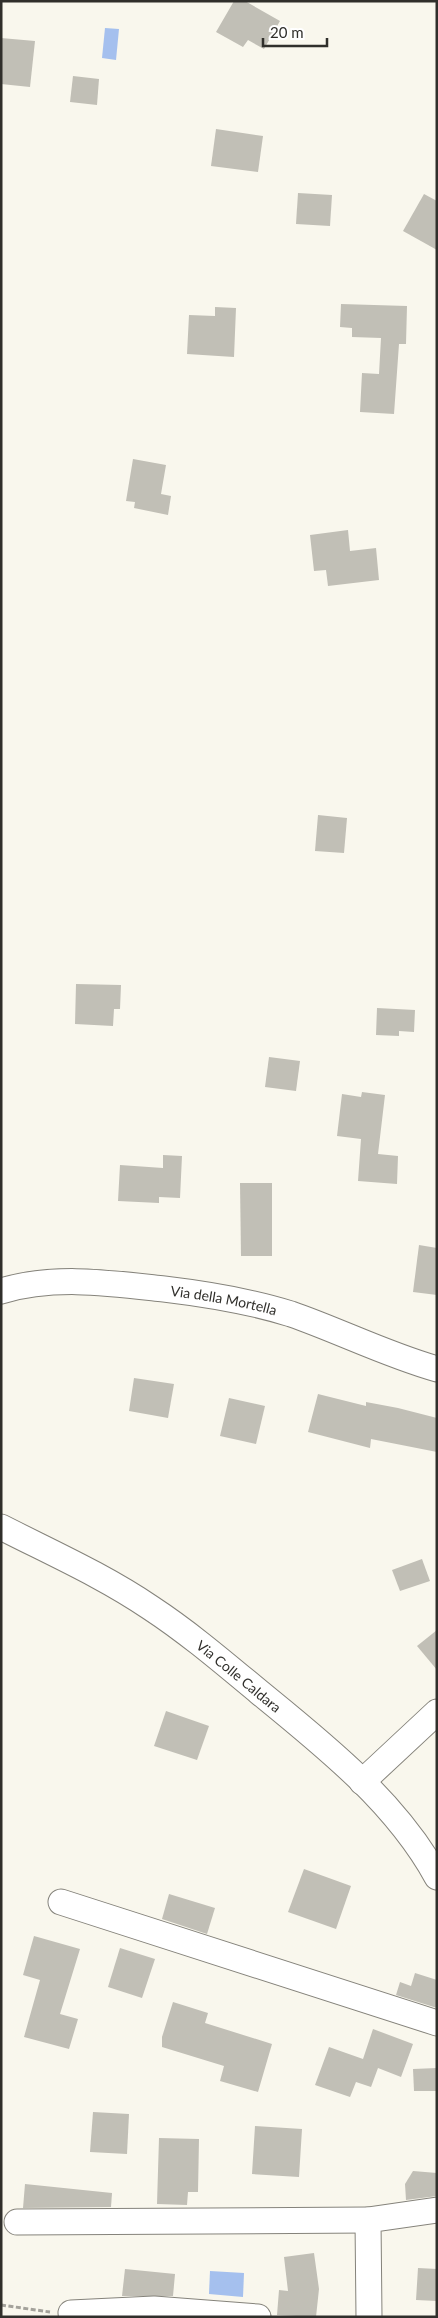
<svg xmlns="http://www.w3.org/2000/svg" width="438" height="2318" viewBox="0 0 438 2318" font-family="Lato,sans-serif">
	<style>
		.water { fill: #a5c0ee }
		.building { fill: #c1bfb6 }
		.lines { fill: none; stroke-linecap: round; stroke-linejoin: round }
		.minor-casing { stroke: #85837b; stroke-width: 27 }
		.path { stroke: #a4a29b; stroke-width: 3; stroke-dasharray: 5 2.5; stroke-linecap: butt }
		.minor { stroke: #fff; stroke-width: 25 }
		.labels { text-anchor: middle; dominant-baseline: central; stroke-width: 4; stroke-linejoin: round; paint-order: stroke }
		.street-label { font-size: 14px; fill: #302f2b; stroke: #fff }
	</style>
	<rect width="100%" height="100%" fill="#f9f7ed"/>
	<!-- water -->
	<g class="water">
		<polygon points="105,28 119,29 116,60 102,58"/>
		<polygon points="210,2271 244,2273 243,2297 209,2294"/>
	</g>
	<!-- building -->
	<g class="building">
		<polygon points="234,1 245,1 280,21 264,49 248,40 243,47 216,32"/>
		<polygon points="1,38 35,41 30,87 1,84"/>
		<polygon points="73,76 99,79 97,105 70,102"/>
		<polygon points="216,129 263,136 258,172 211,166"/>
		<polygon points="298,193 332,195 330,226 296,224"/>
		<polygon points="424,194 437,201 437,250 403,231"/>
		<polygon points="341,304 407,306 406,344 399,344 394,414 360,412 362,373 379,374 381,338 352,337 352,328 340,327"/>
		<polygon points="215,307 236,308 234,357 187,354 189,315 215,316"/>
		<polygon points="133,459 166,465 161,494 171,496 168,515 134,508 135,502 126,501"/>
		<polygon points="348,530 350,551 376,548 379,580 328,586 326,570 314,571 310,535"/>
		<polygon points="318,815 347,818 344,853 315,851"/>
		<polygon points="76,984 121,985 120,1009 114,1009 113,1026 75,1024"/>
		<polygon points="377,1008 415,1010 414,1032 399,1031 399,1036 376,1035"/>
		<polygon points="269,1057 300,1061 296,1091 265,1087"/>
		<polygon points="362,1092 385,1095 378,1154 398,1156 397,1184 358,1181 361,1139 337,1136 342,1094 361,1097"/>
		<polygon points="163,1155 182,1156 180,1198 159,1197 159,1203 118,1201 120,1165 163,1168"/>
		<polygon points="240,1183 272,1183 272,1256 241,1256"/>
		<polygon points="419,1245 437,1248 437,1295 413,1292"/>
		<polygon points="134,1378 174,1384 168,1418 129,1411"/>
		<polygon points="318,1394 366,1406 366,1402 398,1408 437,1418 437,1452 371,1439 370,1448 308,1432"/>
		<polygon points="229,1398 265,1406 256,1444 220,1436"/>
		<polygon points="422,1559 430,1581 400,1591 392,1570"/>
		<polygon points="437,1630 437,1670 417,1646"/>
		<polygon points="166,1711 209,1726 197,1760 154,1746"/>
		<polygon points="304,1869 351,1886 336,1929 288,1912"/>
		<polygon points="169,1894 215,1908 207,1934 162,1919"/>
		<polygon points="34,1936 80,1949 60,2014 78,2019 69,2049 24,2037 40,1980 23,1975"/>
		<polygon points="120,1948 155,1959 142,1998 108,1987"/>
		<polygon points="415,1973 437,1980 437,2008 396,1995 400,1982 411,1986"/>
		<polygon points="173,2002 208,2013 205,2023 272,2044 258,2092 220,2081 224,2066 162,2047 162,2037"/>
		<polygon points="373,2029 413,2044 401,2077 378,2068 371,2087 356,2082 350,2097 315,2085 329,2047 363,2059"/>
		<polygon points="437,2068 437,2091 414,2091 413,2069"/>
		<polygon points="93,2112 129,2114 127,2154 90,2152"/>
		<polygon points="255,2126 302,2129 299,2177 252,2174"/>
		<polygon points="159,2138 199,2139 198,2192 188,2192 187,2205 157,2204"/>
		<polygon points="413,2171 437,2173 437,2196 406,2200 405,2184"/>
		<polygon points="25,2184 112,2193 111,2207 23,2208"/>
		<polygon points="314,2253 319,2289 316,2317 277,2315 279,2290 288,2291 284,2257"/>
		<polygon points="418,2268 437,2269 437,2301 416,2300"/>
		<polygon points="125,2269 175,2274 173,2296 122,2296"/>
	</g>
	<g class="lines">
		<defs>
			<g id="minor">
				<path id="s1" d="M 1,1291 C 54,1275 110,1283 164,1289 C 206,1294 250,1301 291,1314 C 340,1331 387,1355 437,1369"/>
				<path id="s2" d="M 1,1527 C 52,1553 104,1576 151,1608 C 189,1633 224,1663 259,1692 C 324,1745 396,1802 437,1877"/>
				<polyline points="362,1782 437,1712"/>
				<polyline points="61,1902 437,2023"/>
				<polyline points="17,2222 368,2220"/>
				<polyline points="71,2313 154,2309 258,2317"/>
				<polyline points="369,2317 368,2220 437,2210"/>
			</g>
		</defs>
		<!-- minor casing -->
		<use href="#minor" class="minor-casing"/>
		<!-- path -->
		<polyline class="path" points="1,2305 50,2312"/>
		<!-- minor -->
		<use href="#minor" class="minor"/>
	</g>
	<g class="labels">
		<!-- street labels -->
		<g class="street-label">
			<text stroke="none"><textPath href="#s1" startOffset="225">Via della Mortella</textPath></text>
			<text stroke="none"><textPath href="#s2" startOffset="282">Via Colle Caldara</textPath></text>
		</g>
	</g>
	<!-- border -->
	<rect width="438" height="2318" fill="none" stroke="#302f2b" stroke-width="5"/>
	<!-- scale -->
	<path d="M263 38v8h64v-8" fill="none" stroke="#302f2b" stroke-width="2.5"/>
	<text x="270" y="38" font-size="15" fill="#302f2b" stroke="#ffffff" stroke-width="4" paint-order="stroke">20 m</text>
</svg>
